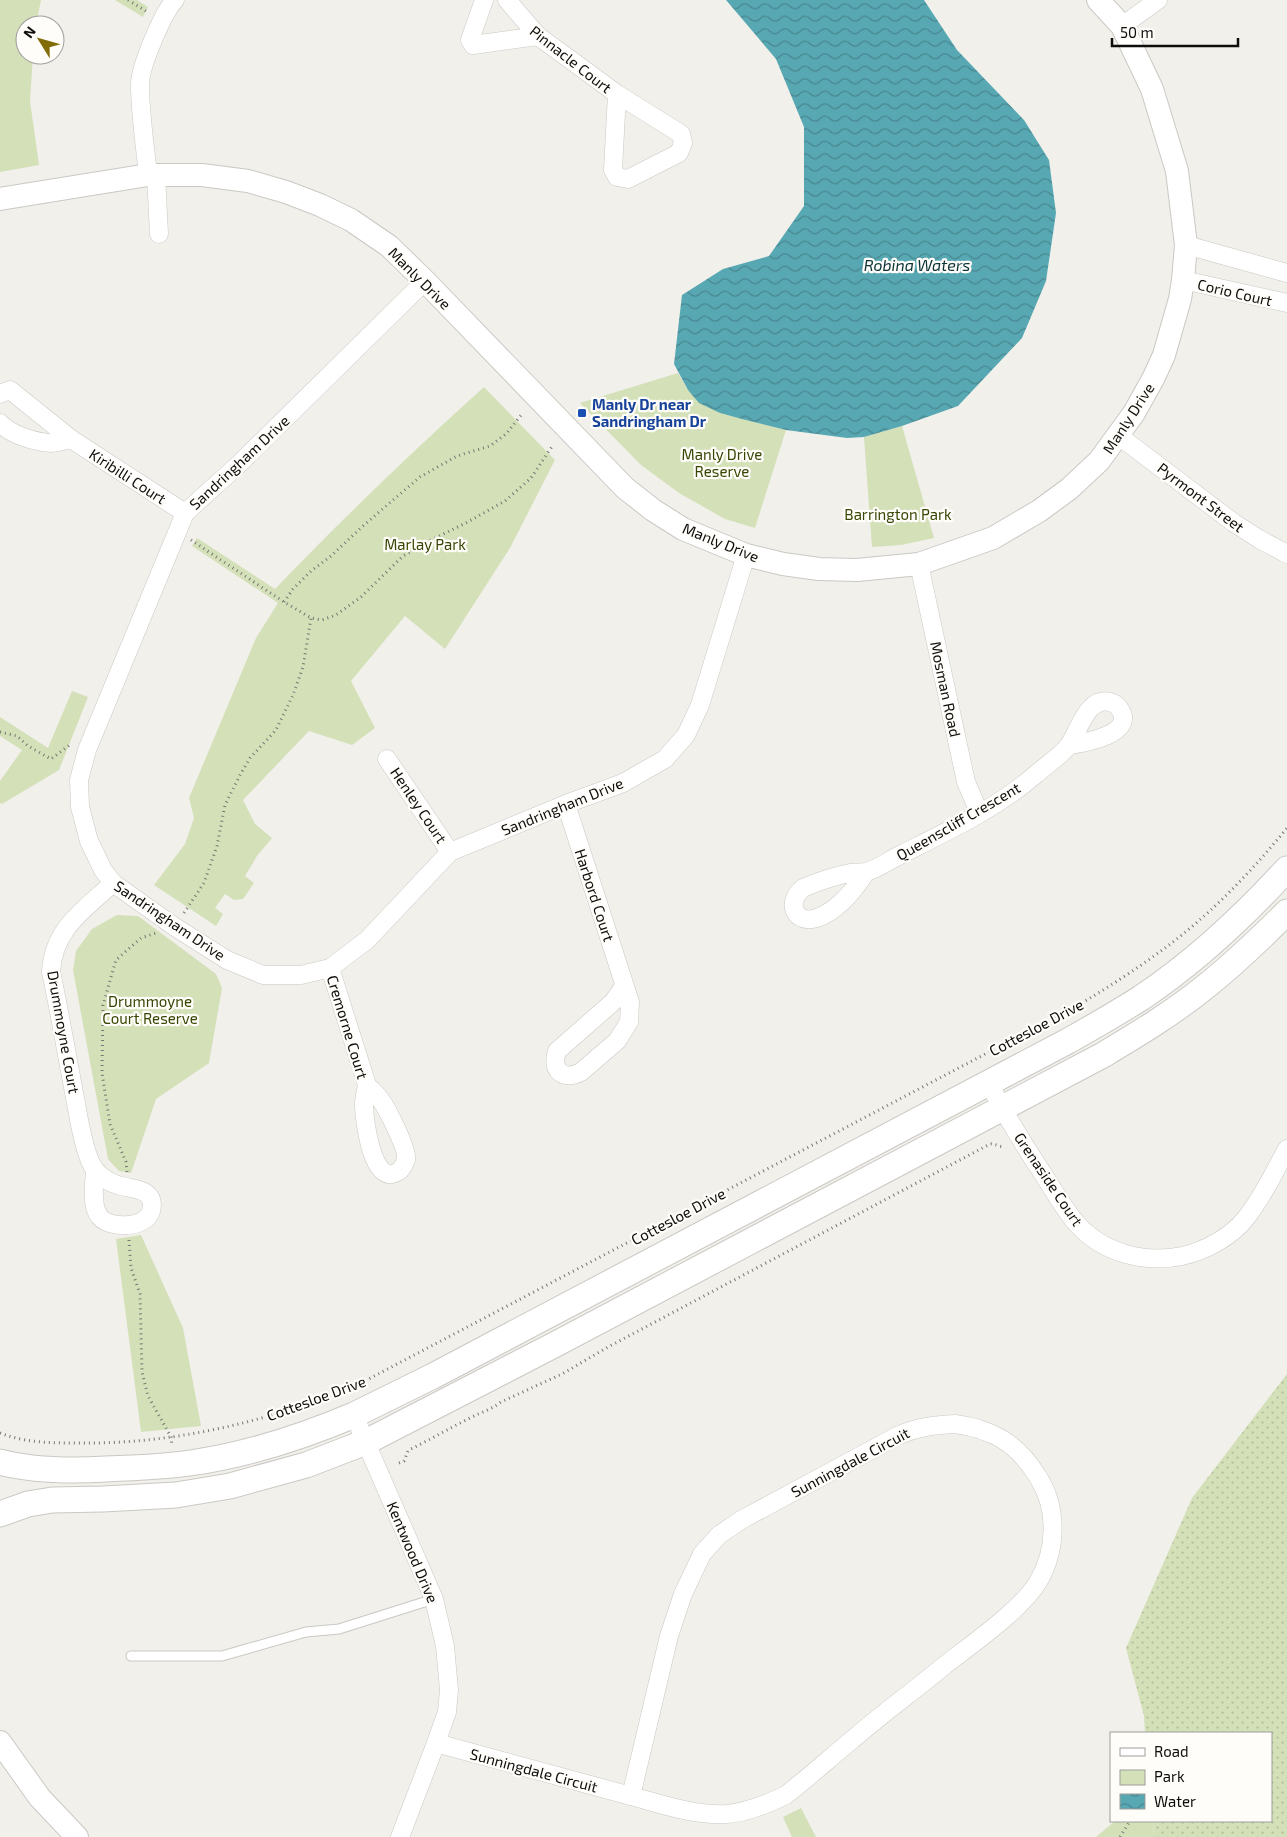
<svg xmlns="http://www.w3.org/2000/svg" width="1287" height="1837" viewBox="0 0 1287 1837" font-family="'Exo 2',sans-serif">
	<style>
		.grass { fill: url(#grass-dots) }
		.park { fill: #d3e0b8 }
		.water { fill: url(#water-waves) }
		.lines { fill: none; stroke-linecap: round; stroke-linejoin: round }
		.service-casing { stroke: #cbc8c4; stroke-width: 11 }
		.minor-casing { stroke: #cbc8c4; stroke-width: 19 }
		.tertiary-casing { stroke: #cbc8c4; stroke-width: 24 }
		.secondary-casing { stroke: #cbc8c4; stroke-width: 27 }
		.path { stroke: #787673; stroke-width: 3; stroke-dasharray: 1 4; stroke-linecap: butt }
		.service { stroke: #fff; stroke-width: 9 }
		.minor { stroke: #fff; stroke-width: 18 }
		.tertiary { stroke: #fff; stroke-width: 22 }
		.secondary { stroke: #fff; stroke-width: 25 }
		.transit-dot { fill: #1a4fb4; stroke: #fffdfa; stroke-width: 2 }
		.labels { text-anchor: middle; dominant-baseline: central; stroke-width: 4.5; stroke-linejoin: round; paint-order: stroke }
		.street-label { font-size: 15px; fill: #0e0d0b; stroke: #fffdfa }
		.transit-label { font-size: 15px; font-weight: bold; fill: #164399; stroke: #fffdfa; text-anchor: start }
		.park-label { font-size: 15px; fill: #374603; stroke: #fffdfa }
		.water-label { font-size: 16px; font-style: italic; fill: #0b3338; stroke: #fffdfa }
	</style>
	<defs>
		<pattern id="grass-dots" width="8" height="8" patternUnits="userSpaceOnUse" patternTransform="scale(1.25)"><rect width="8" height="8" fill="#d3e0b8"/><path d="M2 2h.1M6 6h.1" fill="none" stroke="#b4bf9d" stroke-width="1.8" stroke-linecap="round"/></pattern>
		<pattern id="water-waves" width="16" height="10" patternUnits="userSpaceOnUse" patternTransform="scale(1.25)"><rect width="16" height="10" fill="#58a8b3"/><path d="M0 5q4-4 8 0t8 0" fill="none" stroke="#478790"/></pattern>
	</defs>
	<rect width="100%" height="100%" fill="#f2f0eb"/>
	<!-- grass -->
	<polygon class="grass" points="1287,1374 1287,1837 1154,1837 1153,1821 1271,1821 1271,1733 1145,1733 1144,1716 1126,1648 1192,1498"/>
	<!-- park -->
	<g class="park">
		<polygon points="0,0 41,0 36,25 25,25 25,55 33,55 30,101 39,165 0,172"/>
		<polygon points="115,0 137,0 148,7 143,17"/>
		<polygon points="678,373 688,390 720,413 786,430 755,528 725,519 679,493 641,465 580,403"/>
		<path d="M 484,387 L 555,460 L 510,548 L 445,649 L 405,616 L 351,681 L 375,728 L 352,745 L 309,731 L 243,800 L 255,824 L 272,838 L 257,856 L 245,876 L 254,883 L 243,899 L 234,900 L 225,894 L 215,908 L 223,914 L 216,926 L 154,885 L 185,844 L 194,818 L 189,798 L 256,638 L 278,603 L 192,546 L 197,538 L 275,589 C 342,519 412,452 484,387 Z"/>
		<polygon points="902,426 934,538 901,545 872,547 864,437"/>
		<polygon points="72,691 88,697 59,770 2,804 0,803 0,781 22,750 0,736 0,717 48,748"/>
		<polygon points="117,915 138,916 216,974 222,988 209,1063 156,1099 131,1173 119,1171 108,1159 73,970 76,951 92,929"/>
		<polygon points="141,1235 183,1328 201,1426 141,1432 116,1239"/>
		<polygon points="801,1808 816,1837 792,1837 783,1817"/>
		<polygon points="1115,1821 1153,1821 1154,1837 1096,1837"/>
	</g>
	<!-- water -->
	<polygon class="water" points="726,0 924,0 957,50 1024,120 1049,160 1056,213 1046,281 1022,338 958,406 902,426 864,437 847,438 786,430 742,419 720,413 699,403 688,390 674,364 682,295 723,269 769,256 804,206 804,127 776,59"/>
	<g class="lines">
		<defs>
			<polyline id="service" points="131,1656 222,1656 306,1632 339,1629 434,1599"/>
			<g id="minor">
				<polyline points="484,0 470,40 473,45 538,36"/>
				<polyline points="507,0 538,36 617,94 681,134 683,143 679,153 628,179 617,177 613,170 617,94"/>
				<polyline points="1122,26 1158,0"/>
				<path d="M 148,175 C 145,145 140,114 140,84 C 140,67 163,12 175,0"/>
				<polyline points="156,175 159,234"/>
				<polyline points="1186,245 1287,273"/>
				<polyline points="1183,280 1287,303"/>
				<polyline points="425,281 237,466 185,513 87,750 79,780 80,807 89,841 103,870 113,883 175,927 227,960 263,975 301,975 330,968 367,940 450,852 566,804 623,783 665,759 686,735 700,705 746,555"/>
				<polyline points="0,394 10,390 71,439 185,513"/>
				<path d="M 0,423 C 11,435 35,442 51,443 C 58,443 65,440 71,439"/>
				<polyline points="1119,436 1234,523 1259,539 1287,554"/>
				<polyline points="919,564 966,782 979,812"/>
				<polyline points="387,759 450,852"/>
				<path d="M 566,804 L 630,1002 L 629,1022 L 617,1041 L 581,1072 C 563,1081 551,1071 557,1051 L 613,1002 L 624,986"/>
				<path d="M 866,872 C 855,889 837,911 817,918 C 795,925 785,903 803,888 C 817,882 834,876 850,873 C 855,872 860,873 865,872 C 877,870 891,859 902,854 C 948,831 997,808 1035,775 C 1045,766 1062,755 1069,745 C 1079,731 1087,696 1110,702 C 1114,703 1117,705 1119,708 C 1138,734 1084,743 1069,745"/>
				<path d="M 330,968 L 367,1085 C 371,1090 377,1094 380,1099 C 387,1108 407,1148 406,1158 C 406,1162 402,1169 399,1171 C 372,1190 364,1118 364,1104 C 364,1098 366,1092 367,1085"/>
				<path d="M 988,1082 C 1005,1114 1023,1144 1043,1174 C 1054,1191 1064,1209 1077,1224 C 1103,1253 1145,1264 1182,1256 C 1205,1251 1231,1237 1246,1218 C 1263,1197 1274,1172 1287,1149"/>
				<path d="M 95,1171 C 94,1184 91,1205 99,1216 C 108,1229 146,1229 151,1211 C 157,1187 131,1190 118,1185 C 105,1181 95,1173 90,1161 C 82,1142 79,1119 75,1098 C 67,1056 60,1014 51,972 C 53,929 84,910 113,883"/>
				<polyline points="354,1415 434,1599 445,1646 449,1690 447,1712 436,1743 400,1837"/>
				<path d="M 955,1424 C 993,1429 1018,1444 1038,1477 C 1058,1508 1057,1550 1038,1582 C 1021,1610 972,1644 945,1665 C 915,1690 883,1713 853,1739 C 831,1757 809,1777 786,1795 C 767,1804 748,1812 727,1814 C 695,1816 661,1804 631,1796 L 669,1636 L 683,1594 L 702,1554 L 719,1535 L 741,1520 L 899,1435 C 918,1427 935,1425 955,1424 Z"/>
				<polyline points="436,1743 631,1796"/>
			</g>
			<g id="tertiary">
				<polyline points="0,199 148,175 202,175 248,181 286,192 320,205 351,220 389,246 425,281 625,488 653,510 683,529 746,555 783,564 819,569 857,570 919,564 993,538 1039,511 1069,489 1099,461 1134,413 1154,377 1164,355 1180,299 1183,280 1186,245 1177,171 1152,89 1122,26 1098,0"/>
				<polyline points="0,1742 40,1798 77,1837"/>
			</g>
			<g id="secondary">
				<path d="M 0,1462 C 34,1471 71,1471 106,1469 C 134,1468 162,1467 190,1463 C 247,1455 302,1437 354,1415 L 433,1376 L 1068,1041 C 1093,1027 1117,1013 1141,998 C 1195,962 1243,917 1287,869"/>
				<path d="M 0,1514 L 28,1504 L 52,1500 L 103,1499 L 176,1495 L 230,1486 L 306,1465 L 366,1442 L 554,1345 L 1103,1055 C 1138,1034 1173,1013 1205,987 C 1234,964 1261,938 1287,912"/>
			</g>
		</defs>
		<!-- service casing -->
		<use href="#service" class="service-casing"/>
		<!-- minor casing -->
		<use href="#minor" class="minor-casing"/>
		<!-- tertiary casing -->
		<use href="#tertiary" class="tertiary-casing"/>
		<!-- secondary casing -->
		<use href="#secondary" class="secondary-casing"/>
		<!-- path -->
		<g class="path">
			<polyline points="128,0 149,13"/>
			<polyline points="191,540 284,602 311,618 322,620 336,615 361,597 403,556 431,540 464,524 505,501 531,478 553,445"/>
			<polyline points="284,602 293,589 311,571 331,556 364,525 420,477 457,456 490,446 506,434 522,414"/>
			<polyline points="0,732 17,736 28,746 51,759 71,744"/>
			<polyline points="184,913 204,883 217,846 225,805 240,775 250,758 276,730 293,695 303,667 311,618"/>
			<polyline points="127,1172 126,1162 110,1124 102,1073 103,1005 116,960 141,938 156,933"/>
			<polyline points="129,1240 131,1268 140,1294 142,1372 148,1396 171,1437 172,1446"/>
			<path d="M 0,1433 C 26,1443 51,1443 79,1443 C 151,1444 223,1431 292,1409 C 316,1401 339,1391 363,1382 L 1080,1004 C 1109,987 1138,968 1165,948 C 1211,914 1251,872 1287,828"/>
			<path d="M 399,1463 L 404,1461 L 408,1451 L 411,1449 C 431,1439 450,1428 470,1418 C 481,1412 491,1410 501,1402 L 562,1374 L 608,1347 L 990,1144 C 996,1143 999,1148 1005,1146"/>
			<polyline points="1120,1837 1130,1821"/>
		</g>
		<!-- service -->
		<use href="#service" class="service"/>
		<!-- minor -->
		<use href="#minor" class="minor"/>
		<!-- tertiary -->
		<use href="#tertiary" class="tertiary"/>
		<!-- secondary -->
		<use href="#secondary" class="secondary"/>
	</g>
	<!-- markers -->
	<rect class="transit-dot" x="577" y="408" width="10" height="10" rx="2.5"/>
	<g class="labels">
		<!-- street labels -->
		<g class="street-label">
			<text transform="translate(571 59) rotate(38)">Pinnacle Court</text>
			<text transform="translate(420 278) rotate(45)">Manly Drive</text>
			<text transform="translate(1235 292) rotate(13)">Corio Court</text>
			<text transform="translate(1128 418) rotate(-57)">Manly Drive</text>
			<text transform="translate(239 462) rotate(-43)">Sandringham Drive</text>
			<text transform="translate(128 476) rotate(33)">Kiribilli Court</text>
			<text transform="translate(1201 497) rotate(37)">Pyrmont Street</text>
			<text transform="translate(721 542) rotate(22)">Manly Drive</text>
			<text transform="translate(946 689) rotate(78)">Mosman Road</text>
			<text transform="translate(419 805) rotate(56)">Henley Court</text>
			<text transform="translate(562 806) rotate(-22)">Sandringham Drive</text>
			<text transform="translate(958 821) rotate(-30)">Queenscliff Crescent</text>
			<text transform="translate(595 895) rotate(72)">Harbord Court</text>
			<text transform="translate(170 920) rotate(34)">Sandringham Drive</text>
			<text transform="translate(348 1027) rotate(73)">Cremorne Court</text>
			<text transform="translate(1036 1027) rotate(-28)">Cottesloe Drive</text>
			<text transform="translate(64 1032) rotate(80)">Drummoyne Court</text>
			<text transform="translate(1049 1179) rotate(56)">Grenaside Court</text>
			<text transform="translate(678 1216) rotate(-28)">Cottesloe Drive</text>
			<text transform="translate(316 1398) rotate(-20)">Cottesloe Drive</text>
			<text transform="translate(850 1462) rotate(-28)">Sunningdale Circuit</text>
			<text transform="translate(413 1552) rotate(67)">Kentwood Drive</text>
			<text transform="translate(534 1770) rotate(15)">Sunningdale Circuit</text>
		</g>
		<!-- transit labels -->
		<g class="transit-label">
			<text x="592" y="404">Manly Dr near<tspan x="592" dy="17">Sandringham Dr</tspan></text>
		</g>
		<!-- park labels -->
		<g class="park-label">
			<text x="722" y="454">Manly Drive<tspan x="722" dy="17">Reserve</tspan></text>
			<text x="898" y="514">Barrington Park</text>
			<text x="425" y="544">Marlay Park</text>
			<text x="150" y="1001">Drummoyne<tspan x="150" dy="17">Court Reserve</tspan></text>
		</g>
		<!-- water labels -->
		<g class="water-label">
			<text x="917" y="264">Robina Waters</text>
		</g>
	</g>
	<!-- legend -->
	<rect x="1110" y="1732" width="162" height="90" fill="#fffdfa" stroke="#9f9d9a"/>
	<rect x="1120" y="1748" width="25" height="8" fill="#ffffff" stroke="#9f9d9a"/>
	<text x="1154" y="1757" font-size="15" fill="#0e0d0b">Road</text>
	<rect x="1120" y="1770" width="25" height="15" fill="#d3e0b8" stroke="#9f9d9a"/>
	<text x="1154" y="1782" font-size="15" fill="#0e0d0b">Park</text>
	<rect x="1120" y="1794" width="25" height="15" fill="url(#water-waves)" stroke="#9f9d9a"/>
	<text x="1154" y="1807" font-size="15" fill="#0e0d0b">Water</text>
	<!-- north arrow -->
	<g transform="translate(40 40) rotate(307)"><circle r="24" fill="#fffdfa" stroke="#9f9d9a"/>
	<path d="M0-4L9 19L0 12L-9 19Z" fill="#826c07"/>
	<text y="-8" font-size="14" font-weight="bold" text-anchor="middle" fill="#0e0d0b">N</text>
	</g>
	<!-- scale -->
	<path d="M1112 38v8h126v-8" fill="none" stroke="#0e0d0b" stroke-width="2.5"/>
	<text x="1120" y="38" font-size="15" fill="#0e0d0b" stroke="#fffdfa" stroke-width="4" paint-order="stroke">50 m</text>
</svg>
